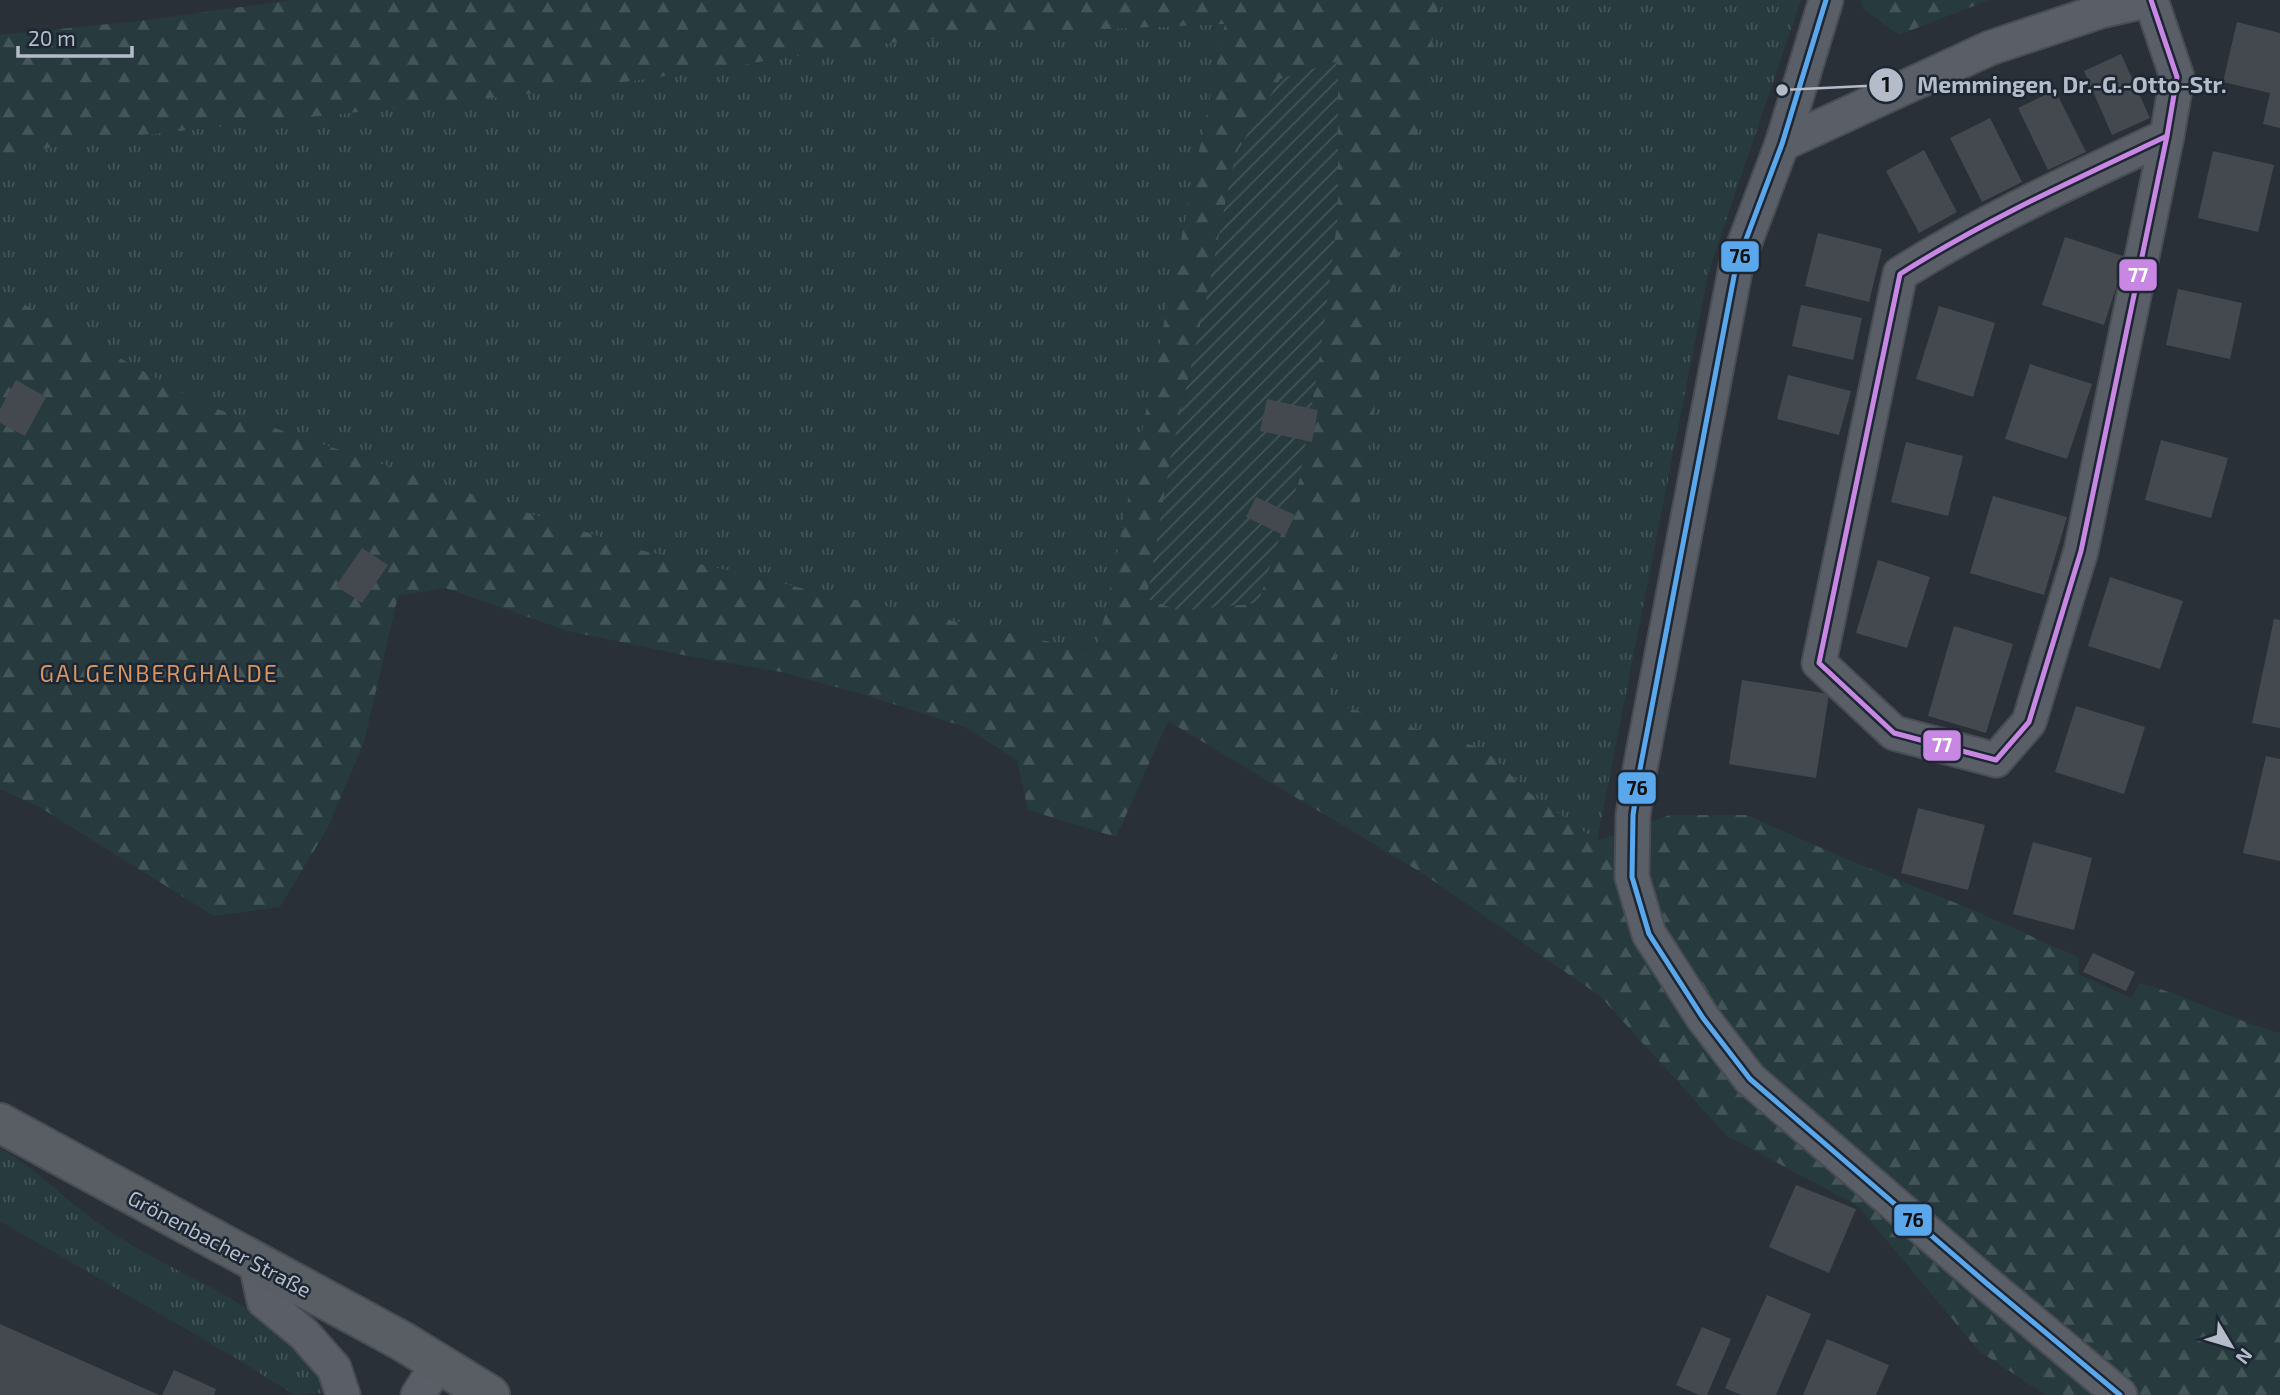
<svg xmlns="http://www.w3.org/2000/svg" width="2280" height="1395" viewBox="0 0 2280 1395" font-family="'Exo 2',sans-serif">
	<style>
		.grass { fill: url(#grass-tufts) }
		.forest { fill: url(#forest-firs); fill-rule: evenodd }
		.garden { fill: url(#garden-furrows) }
		.building { fill: #444950 }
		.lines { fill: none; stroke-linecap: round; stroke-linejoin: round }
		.minor-casing { stroke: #484c53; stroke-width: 37 }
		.secondary-casing { stroke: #484c53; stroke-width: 42 }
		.minor { stroke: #5a5e66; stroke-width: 33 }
		.secondary { stroke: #595d64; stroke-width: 38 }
		.bus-1-casing { stroke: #1d2633; stroke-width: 10 }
		.bus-2-casing { stroke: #1d2633; stroke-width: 10 }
		.bus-1 { stroke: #5aa8eb; stroke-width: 5 }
		.bus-2 { stroke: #c787e3; stroke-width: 5 }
		.labels { text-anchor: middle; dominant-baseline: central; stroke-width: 5; stroke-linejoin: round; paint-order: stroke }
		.street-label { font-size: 21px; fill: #b4bcc9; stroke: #1d2633 }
		.neighbourhood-label { font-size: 23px; letter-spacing: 2px; fill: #d59563; stroke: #1d2633 }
		.leader { fill: none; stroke: #b4bcc9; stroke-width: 2.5 }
		.callout-dot { fill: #b4bcc9; stroke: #1d2633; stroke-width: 2.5 }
		.mark-label { font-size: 21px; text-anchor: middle; font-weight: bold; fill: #111 }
		.callout-label { font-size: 23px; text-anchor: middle; font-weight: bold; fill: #b4bcc9; stroke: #1d2633; stroke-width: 5; stroke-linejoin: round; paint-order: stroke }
		.line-badge { stroke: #1d2633; stroke-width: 2.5 }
		.badge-label { font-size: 19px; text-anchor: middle; font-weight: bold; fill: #fff }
		.pale-badge-label { font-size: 19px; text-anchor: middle; font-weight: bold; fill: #111 }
	</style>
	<defs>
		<pattern id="grass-tufts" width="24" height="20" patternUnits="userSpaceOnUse" patternTransform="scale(1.75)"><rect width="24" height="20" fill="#273a3e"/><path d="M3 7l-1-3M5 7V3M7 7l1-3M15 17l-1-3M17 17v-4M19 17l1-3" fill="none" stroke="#445559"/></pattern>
		<pattern id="forest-firs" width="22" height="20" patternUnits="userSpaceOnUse" patternTransform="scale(1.75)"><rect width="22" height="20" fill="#273a3e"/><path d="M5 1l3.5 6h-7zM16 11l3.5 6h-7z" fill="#445559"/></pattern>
		<pattern id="garden-furrows" width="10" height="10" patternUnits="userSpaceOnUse" patternTransform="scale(1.75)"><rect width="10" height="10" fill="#273a3e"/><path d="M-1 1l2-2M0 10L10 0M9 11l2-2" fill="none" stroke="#445559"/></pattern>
	</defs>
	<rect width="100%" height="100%" fill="#2a3038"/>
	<!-- grass -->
	<g class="grass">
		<polygon points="1439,0 1801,0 1709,270 1597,841 1531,794 1484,749 1328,702"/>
		<polygon points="1226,24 1098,652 801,588 640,550 468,494 202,404 0,291 0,158 77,142 591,87 887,43 1009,33"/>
		<path d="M 0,1148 C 43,1173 77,1212 120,1238 C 176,1274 262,1304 304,1356 C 313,1367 319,1381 325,1393 L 295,1395 L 229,1354 L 0,1221 Z"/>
	</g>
	<!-- forest -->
	<g class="forest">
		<path d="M 292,0 L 1439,0 L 1328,702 L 1484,749 L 1531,794 L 1597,841 L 1670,815 L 1747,815 L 1844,858 L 1973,910 L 2079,958 L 2078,974 L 2131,998 L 2140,983 C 2188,996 2232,1020 2280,1033 L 2280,1395 L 2046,1395 L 1979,1351 L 1858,1206 L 1727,1136 L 1600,996 L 1422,873 L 1168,721 L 1116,837 L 1028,810 L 1017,760 L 965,727 L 865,695 L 781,672 L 693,657 L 568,631 L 445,588 L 398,596 L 364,742 L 327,829 L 280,907 L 214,916 L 41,808 L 0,789 L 0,291 L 202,404 L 640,550 L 801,588 L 1097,652 L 1225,24 L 1009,33 L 887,43 L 591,87 L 77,142 L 0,158 L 0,35 L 139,21 ZM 1235,155 L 1300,477 L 1258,603 L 1180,611 L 1147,598 L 1171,455 L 1207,295 Z"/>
		<polygon points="1861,0 1989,0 1899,35 1863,9"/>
	</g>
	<!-- garden -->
	<polygon class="garden" points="1338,61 1338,214 1321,349 1300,477 1258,603 1180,611 1147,599 1171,455 1207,295 1235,155 1280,79"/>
	<!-- building -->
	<g class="building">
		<polygon points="2237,22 2280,33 2280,128 2263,124 2270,93 2223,82"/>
		<polygon points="2121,54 2150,118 2112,135 2084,71"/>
		<polygon points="2055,90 2086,152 2048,170 2018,108"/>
		<polygon points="1990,118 2022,182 1982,202 1950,138"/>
		<polygon points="1924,150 1957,212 1919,233 1886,171"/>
		<polygon points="2213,151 2274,165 2258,232 2198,218"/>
		<polygon points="1818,233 1882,249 1869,302 1805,286"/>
		<polygon points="2065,237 2126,257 2104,325 2042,305"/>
		<polygon points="2178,289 2242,303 2230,359 2166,345"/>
		<polygon points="1801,305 1862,318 1853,360 1792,346"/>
		<polygon points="1939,306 1995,323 1973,397 1916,379"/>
		<polygon points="2030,364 2092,384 2067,459 2005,439"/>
		<polygon points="1788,375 1851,391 1839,435 1777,419"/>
		<polygon points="16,380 46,397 25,436 0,423 0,409"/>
		<polygon points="1267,399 1318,410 1312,442 1260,431"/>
		<polygon points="2161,440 2228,458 2211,518 2145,500"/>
		<polygon points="1906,442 1963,456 1948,516 1891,502"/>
		<polygon points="1993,496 2067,517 2044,595 1970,573"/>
		<polygon points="1256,497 1295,515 1285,536 1246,517"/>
		<polygon points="362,548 388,565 362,603 336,586"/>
		<polygon points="1878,560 1930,577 1907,648 1856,633"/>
		<polygon points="2110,577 2183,601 2160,669 2088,646"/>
		<polygon points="2274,619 2280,620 2280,728 2252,723"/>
		<polygon points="1954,626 2013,644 1986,733 1928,716"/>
		<polygon points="1742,680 1829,694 1816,778 1729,764"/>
		<polygon points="2076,706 2145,727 2124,794 2055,772"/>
		<polygon points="2266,756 2280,759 2280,861 2243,853"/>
		<polygon points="1918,808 1985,825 1968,890 1901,873"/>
		<polygon points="2033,842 2092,858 2074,930 2013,914"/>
		<polygon points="2093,953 2135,972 2126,991 2083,972"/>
		<polygon points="1796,1185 1856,1209 1829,1273 1769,1247"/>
		<polygon points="1767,1295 1811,1314 1776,1395 1741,1395 1725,1388"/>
		<polygon points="0,1324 159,1395 0,1395"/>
		<polygon points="1702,1327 1731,1339 1707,1395 1699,1395 1676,1385"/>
		<polygon points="1827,1339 1889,1365 1876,1395 1803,1395"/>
		<polygon points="174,1370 216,1389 214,1395 162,1395"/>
	</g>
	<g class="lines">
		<defs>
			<g id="minor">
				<polyline points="1826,0 1782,144 1736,266 1640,769 1633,815 1632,877 1649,934 1703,1018 1750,1079 1985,1282 2120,1395"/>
				<path d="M 2151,0 L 2177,77 L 2167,136 L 2081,551 L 2029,722 L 1996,760 L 1894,733 L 1819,663 L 1900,274 C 1985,220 2076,179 2167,136"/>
				<polyline points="1782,144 1990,48 2101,11 2150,0"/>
				<polyline points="256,1264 264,1301 304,1334 334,1368 343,1395"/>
				<polyline points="418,1395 438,1364"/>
			</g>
			<polyline id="secondary" points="0,1123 402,1341 490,1395"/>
		</defs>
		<!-- minor casing -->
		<use href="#minor" class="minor-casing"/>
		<!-- secondary casing -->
		<use href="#secondary" class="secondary-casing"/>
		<!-- minor -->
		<use href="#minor" class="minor"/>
		<!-- secondary -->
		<use href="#secondary" class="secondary"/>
		<defs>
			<polyline id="bus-1" points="1826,0 1782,144 1736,266 1640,769 1633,815 1632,877 1649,934 1703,1018 1750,1079 1985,1282 2120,1395"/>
			<path id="bus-2" d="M 2151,0 L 2177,77 L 2167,136 L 2081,551 L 2029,722 L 1996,760 L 1894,733 L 1819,663 L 1900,274 C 1985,220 2076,179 2167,136"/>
		</defs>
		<!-- bus-1 casing -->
		<use href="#bus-1" class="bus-1-casing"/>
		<!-- bus-2 casing -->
		<use href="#bus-2" class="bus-2-casing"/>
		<!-- bus-1 -->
		<use href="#bus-1" class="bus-1"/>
		<!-- bus-2 -->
		<use href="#bus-2" class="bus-2"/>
	</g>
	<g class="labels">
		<!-- street labels -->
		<g class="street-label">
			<text transform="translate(220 1243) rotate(28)">Grönenbacher Straße</text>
		</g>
		<!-- neighbourhood labels -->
		<g class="neighbourhood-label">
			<text x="159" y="673">GALGENBERGHALDE</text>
		</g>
	</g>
	<!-- callouts -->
	<path class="leader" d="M1782 90L1886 85"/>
	<g class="callout-dot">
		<circle cx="1782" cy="90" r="7"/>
		<circle cx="1886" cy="85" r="18"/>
	</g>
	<g class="mark-label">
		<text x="1886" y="92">1</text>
	</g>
	<g class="callout-label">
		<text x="2072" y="93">Memmingen, Dr.-G.-Otto-Str.</text>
	</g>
	<g class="line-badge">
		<rect x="1720" y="240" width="40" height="33" rx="7" fill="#5aa8eb"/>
		<rect x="2118" y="258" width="40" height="34" rx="7" fill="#c787e3"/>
		<rect x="1922" y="729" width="40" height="33" rx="7" fill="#c787e3"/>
		<rect x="1617" y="771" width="40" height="34" rx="7" fill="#5aa8eb"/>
		<rect x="1893" y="1203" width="40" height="34" rx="7" fill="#5aa8eb"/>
	</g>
	<g class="badge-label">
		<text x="2138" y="282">77</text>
		<text x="1942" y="752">77</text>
	</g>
	<g class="pale-badge-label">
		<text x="1740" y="263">76</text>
		<text x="1637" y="795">76</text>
		<text x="1913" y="1227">76</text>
	</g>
	<!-- north arrow -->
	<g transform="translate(2231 1346) rotate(128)" stroke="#1d2633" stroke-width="5" paint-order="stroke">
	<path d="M0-5L12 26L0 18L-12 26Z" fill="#b4bcc9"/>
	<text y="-10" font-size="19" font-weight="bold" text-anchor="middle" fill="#b4bcc9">N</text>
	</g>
	<!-- scale -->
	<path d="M18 46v10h114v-10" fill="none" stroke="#b4bcc9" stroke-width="3.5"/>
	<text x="28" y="46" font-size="21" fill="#b4bcc9" stroke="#1d2633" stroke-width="5" paint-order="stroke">20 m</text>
</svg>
